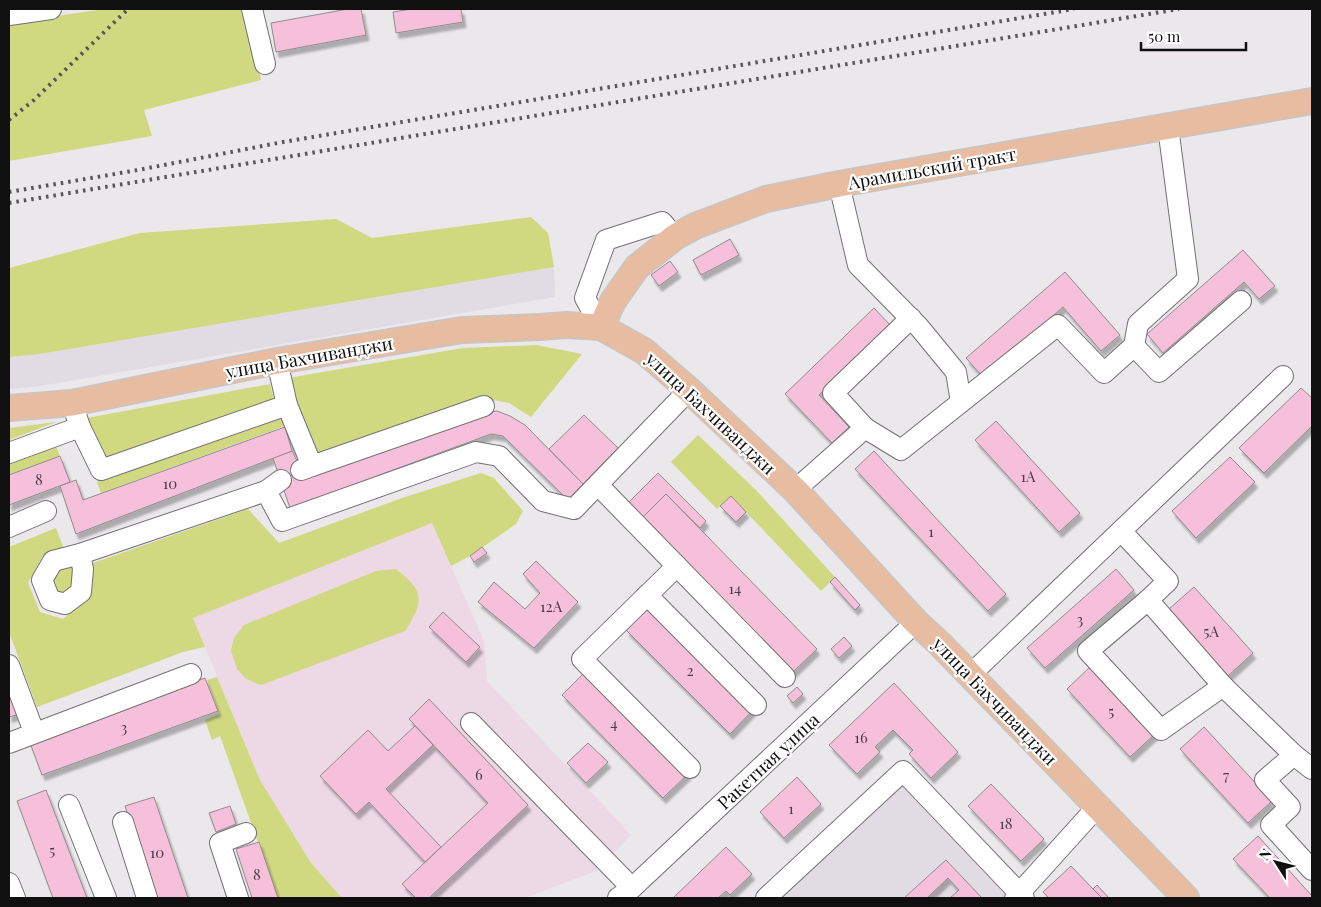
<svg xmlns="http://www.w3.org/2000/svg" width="1321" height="907" viewBox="0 0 1321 907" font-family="'Playfair Display',serif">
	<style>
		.built { fill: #e1dbe4 }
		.education { fill: #edd8e6 }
		.green { fill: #d0d880 }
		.building { fill: #f7c0da; stroke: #8f8c8e; filter: url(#shadow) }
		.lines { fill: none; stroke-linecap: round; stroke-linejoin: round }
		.minor-casing { stroke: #737174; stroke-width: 22 }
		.major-casing { stroke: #c6c6c6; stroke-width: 28 }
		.minor { stroke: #fff; stroke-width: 20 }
		.major { stroke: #e8bca1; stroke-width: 25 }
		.rail { stroke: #565557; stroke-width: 4; stroke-dasharray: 2.5 5; stroke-linecap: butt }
		.labels { text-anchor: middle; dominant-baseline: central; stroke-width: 4.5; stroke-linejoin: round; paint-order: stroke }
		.number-label { font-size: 15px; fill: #4a3c43 }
		.street-label { font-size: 18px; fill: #111011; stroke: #fff }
	</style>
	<defs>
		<filter id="shadow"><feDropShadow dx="3" dy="5.5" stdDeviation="1" flood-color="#0004"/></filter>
	</defs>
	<rect width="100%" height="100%" fill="#eae8eb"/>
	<!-- built -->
	<g class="built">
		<polygon points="554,267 555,297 35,387 9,389 9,357 40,354"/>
		<polygon points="903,775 1011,898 771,898"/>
	</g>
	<!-- education -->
	<polygon class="education" points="432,523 484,641 487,681 631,835 596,871 525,898 342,898 311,863 260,780 193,618"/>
	<!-- green -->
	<g class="green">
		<polygon points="104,9 244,9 261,80 144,110 152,136 9,161 9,23"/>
		<polygon points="531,217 548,233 554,267 40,354 9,357 9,268 140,233 336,219 372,238"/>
		<polygon points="536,345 582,354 531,417 509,403 489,399 313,466 282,379 463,348"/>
		<polygon points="270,384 275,403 104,459 87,418"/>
		<polygon points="281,415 285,426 101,493 97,482"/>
		<polygon points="56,422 9,440 9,428"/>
		<polygon points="698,435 756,490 835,577 821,591 731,496 717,509 671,462"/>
		<polygon points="53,439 60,456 9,475 9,456"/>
		<polygon points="481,473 494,478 523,511 516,524 470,556 451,566 432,523 193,618 205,647 183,652 37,707 9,632 9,547 56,528 64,549 42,557 28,583 40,612 63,619 87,598 90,564 248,509 279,543 402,498"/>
		<polygon points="71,566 77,573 75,593 49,600 52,567"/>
		<path d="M 396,569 C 425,591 424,602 405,631 L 261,685 L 246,679 L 237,669 L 231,651 L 234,638 L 244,625 L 376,571 Z"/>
		<polygon points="217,677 260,780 311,863 342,898 278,898 220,736 212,740 205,720 219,714 207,680"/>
	</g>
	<!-- building -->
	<g class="building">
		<polygon points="348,9 361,9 366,35 276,52 271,23"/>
		<polygon points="412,9 461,9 463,22 396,33 393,12"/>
		<polygon points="730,239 739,255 701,275 693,260"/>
		<polygon points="1243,250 1275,286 1259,299 1244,282 1163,353 1147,334"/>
		<polygon points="670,261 678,272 659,286 651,275"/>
		<polygon points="1065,272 1120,335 1101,351 1063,307 983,377 966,358"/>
		<polygon points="874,308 891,326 819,395 849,427 832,443 785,394"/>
		<polygon points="1301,388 1312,398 1312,426 1264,473 1239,448"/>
		<polygon points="497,411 510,416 525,425 583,484 568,500 503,436 491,434 290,508 273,458 292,451 306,479 481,414"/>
		<polygon points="584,415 618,448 583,484 549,449"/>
		<polygon points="996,421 1080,513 1059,532 975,440"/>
		<polygon points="285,427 292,451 76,534 60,486 76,480 83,500"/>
		<polygon points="874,451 1006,594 988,611 855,469"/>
		<polygon points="60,456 70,482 9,505 9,475"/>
		<polygon points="1230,457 1255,482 1196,538 1172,511"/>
		<polygon points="658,473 706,521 700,528 666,494 642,518 628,503"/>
		<polygon points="666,494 817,649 793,672 642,518"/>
		<polygon points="731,496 746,512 736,522 720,506"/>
		<polygon points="482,547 487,553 474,562 470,556"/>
		<polygon points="536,561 578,602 534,648 478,602 494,582 525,609 540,593 523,574"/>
		<polygon points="1116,569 1134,590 1045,668 1027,648"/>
		<polygon points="835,577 860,605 855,610 830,582"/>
		<polygon points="1194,587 1253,653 1228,676 1169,609"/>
		<polygon points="649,607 753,710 730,734 626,630"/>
		<polygon points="443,612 480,647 466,662 429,627"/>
		<polygon points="844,637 852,646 839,658 831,649"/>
		<polygon points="1092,665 1156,733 1130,757 1067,689"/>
		<polygon points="586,671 688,774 663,798 562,695"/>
		<polygon points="205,678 218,711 42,775 30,743"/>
		<polygon points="894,683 958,752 931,778 909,754 913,750 893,730 875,747 880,752 857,774 829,745"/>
		<polygon points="9,685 20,714 9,717"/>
		<polygon points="797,687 803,694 793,703 787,696"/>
		<polygon points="429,699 528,805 429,898 416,898 402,884 488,803 409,719"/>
		<polygon points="415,726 433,745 386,789 441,847 425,862 369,802 356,814 320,776 368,730 388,751"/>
		<polygon points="1204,727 1272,801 1248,823 1180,749"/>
		<polygon points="588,743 608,762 586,783 567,763"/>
		<polygon points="797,777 821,804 784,838 760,812"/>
		<polygon points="991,784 1044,839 1021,861 968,806"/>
		<polygon points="46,790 87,898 53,898 17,801"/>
		<polygon points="154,797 188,898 156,898 125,806"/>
		<polygon points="230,806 236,824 216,832 209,813"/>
		<polygon points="1258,836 1312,896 1312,898 1270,898 1233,859"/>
		<polygon points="259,842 278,898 252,898 236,849"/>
		<polygon points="726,847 752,874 730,895 726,891 718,898 673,898"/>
		<polygon points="946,860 982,898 950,898 959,890 948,878 927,898 904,898"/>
		<polygon points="1071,866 1093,889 1102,898 1049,898 1043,892"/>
		<polygon points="1097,885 1109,898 1102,898 1093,889"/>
	</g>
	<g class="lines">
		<defs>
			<g id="minor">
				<polyline points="252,9 265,64"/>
				<polyline points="9,15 51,9"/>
				<polyline points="839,184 858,265 919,327 956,372 961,402"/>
				<polyline points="601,327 585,298 606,240 662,222 675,237"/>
				<polyline points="1134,346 1159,372 1241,301"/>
				<polyline points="277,361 287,405 312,466 301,470"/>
				<polyline points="80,427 101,470 287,405"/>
				<polyline points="865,428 833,393 911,318"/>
				<polyline points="9,453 80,427 76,415"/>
				<polyline points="312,466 484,406"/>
				<polyline points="598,485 785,677"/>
				<polyline points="795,490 865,428 901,450 1058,325 1104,373 1134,346 1138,324 1188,279 1168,127"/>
				<polyline points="266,491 282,521 476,452 499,456 543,501 574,509 689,390"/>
				<polyline points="9,527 46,511"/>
				<polyline points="1121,531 1168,581 1148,600 1223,686 1294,755 1265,780 1290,807 1271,825 1312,870"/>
				<polyline points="80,554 83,569 81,592 65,604 50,600 42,580 53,561 80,554 266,491 281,480"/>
				<polyline points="677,566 582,659 690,768"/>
				<polyline points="647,595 756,705"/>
				<polyline points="1148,600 1088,651 1161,730 1223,686"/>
				<polyline points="9,665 34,732"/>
				<polyline points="970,675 1283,376"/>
				<polyline points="471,723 632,888"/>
				<polyline points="9,743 191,674"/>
				<polyline points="1294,755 1312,769"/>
				<polyline points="69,805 106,898"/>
				<polyline points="123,822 147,898"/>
				<polyline points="9,883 15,898"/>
				<polyline points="238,898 220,843 246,833"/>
				<polyline points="618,898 632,888 916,622"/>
				<polyline points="766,898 903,771 1024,898"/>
				<polyline points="1015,898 1097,807"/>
			</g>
			<g id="major">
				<polyline points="601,327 613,301 637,267 675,237 695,226 766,199 839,184 1312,101"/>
				<polyline points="9,408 72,403 277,361 462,330 540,327 566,325 601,327 644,351 689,390 795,490 916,622 940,644 1186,898"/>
			</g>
		</defs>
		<!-- minor casing -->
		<use href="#minor" class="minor-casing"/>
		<!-- major casing -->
		<use href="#major" class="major-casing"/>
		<!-- minor -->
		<use href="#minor" class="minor"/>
		<!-- major -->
		<use href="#major" class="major"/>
		<!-- rail -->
		<g class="rail">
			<polyline points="9,120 34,100 128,9"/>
			<polyline points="9,192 138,170 283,142 1074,9"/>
			<polyline points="9,203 1179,9"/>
		</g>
	</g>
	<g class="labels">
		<!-- number labels -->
		<g class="number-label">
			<text x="1028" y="476">1А</text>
			<text x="39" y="479">8</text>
			<text x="170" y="483">10</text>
			<text x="931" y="531">1</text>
			<text x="735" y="588">14</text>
			<text x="551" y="606">12А</text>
			<text x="1080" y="619">3</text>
			<text x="1211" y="631">5А</text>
			<text x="690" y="670">2</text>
			<text x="1111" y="711">5</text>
			<text x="614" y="723">4</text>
			<text x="124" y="727">3</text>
			<text x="861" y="737">16</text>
			<text x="479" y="774">6</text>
			<text x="1226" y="775">7</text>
			<text x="791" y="808">1</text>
			<text x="1006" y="823">18</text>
			<text x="52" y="850">5</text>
			<text x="157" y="852">10</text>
			<text x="257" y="874">8</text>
		</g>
		<!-- street labels -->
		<g class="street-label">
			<text transform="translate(932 168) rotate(-10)">Арамильский тракт</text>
			<text transform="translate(309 357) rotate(-10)">улица Бахчиванджи</text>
			<text transform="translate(711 413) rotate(43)">улица Бахчиванджи</text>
			<text transform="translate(995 701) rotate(46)">улица Бахчиванджи</text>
			<text transform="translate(768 761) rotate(-43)">Ракетная улица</text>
		</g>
	</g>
	<!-- border -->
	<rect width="1321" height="907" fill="none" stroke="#111011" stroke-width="20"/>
	<!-- north arrow -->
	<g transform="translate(1276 862) rotate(306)" stroke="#ffffff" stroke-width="4" paint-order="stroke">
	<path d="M0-4L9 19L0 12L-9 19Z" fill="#111011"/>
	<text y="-8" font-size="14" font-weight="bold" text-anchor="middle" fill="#111011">N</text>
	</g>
	<!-- scale -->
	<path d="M1141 42v8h105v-8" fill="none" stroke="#111011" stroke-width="2.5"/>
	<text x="1148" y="42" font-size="15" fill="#111011" stroke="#ffffff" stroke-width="4" paint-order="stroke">50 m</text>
</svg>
